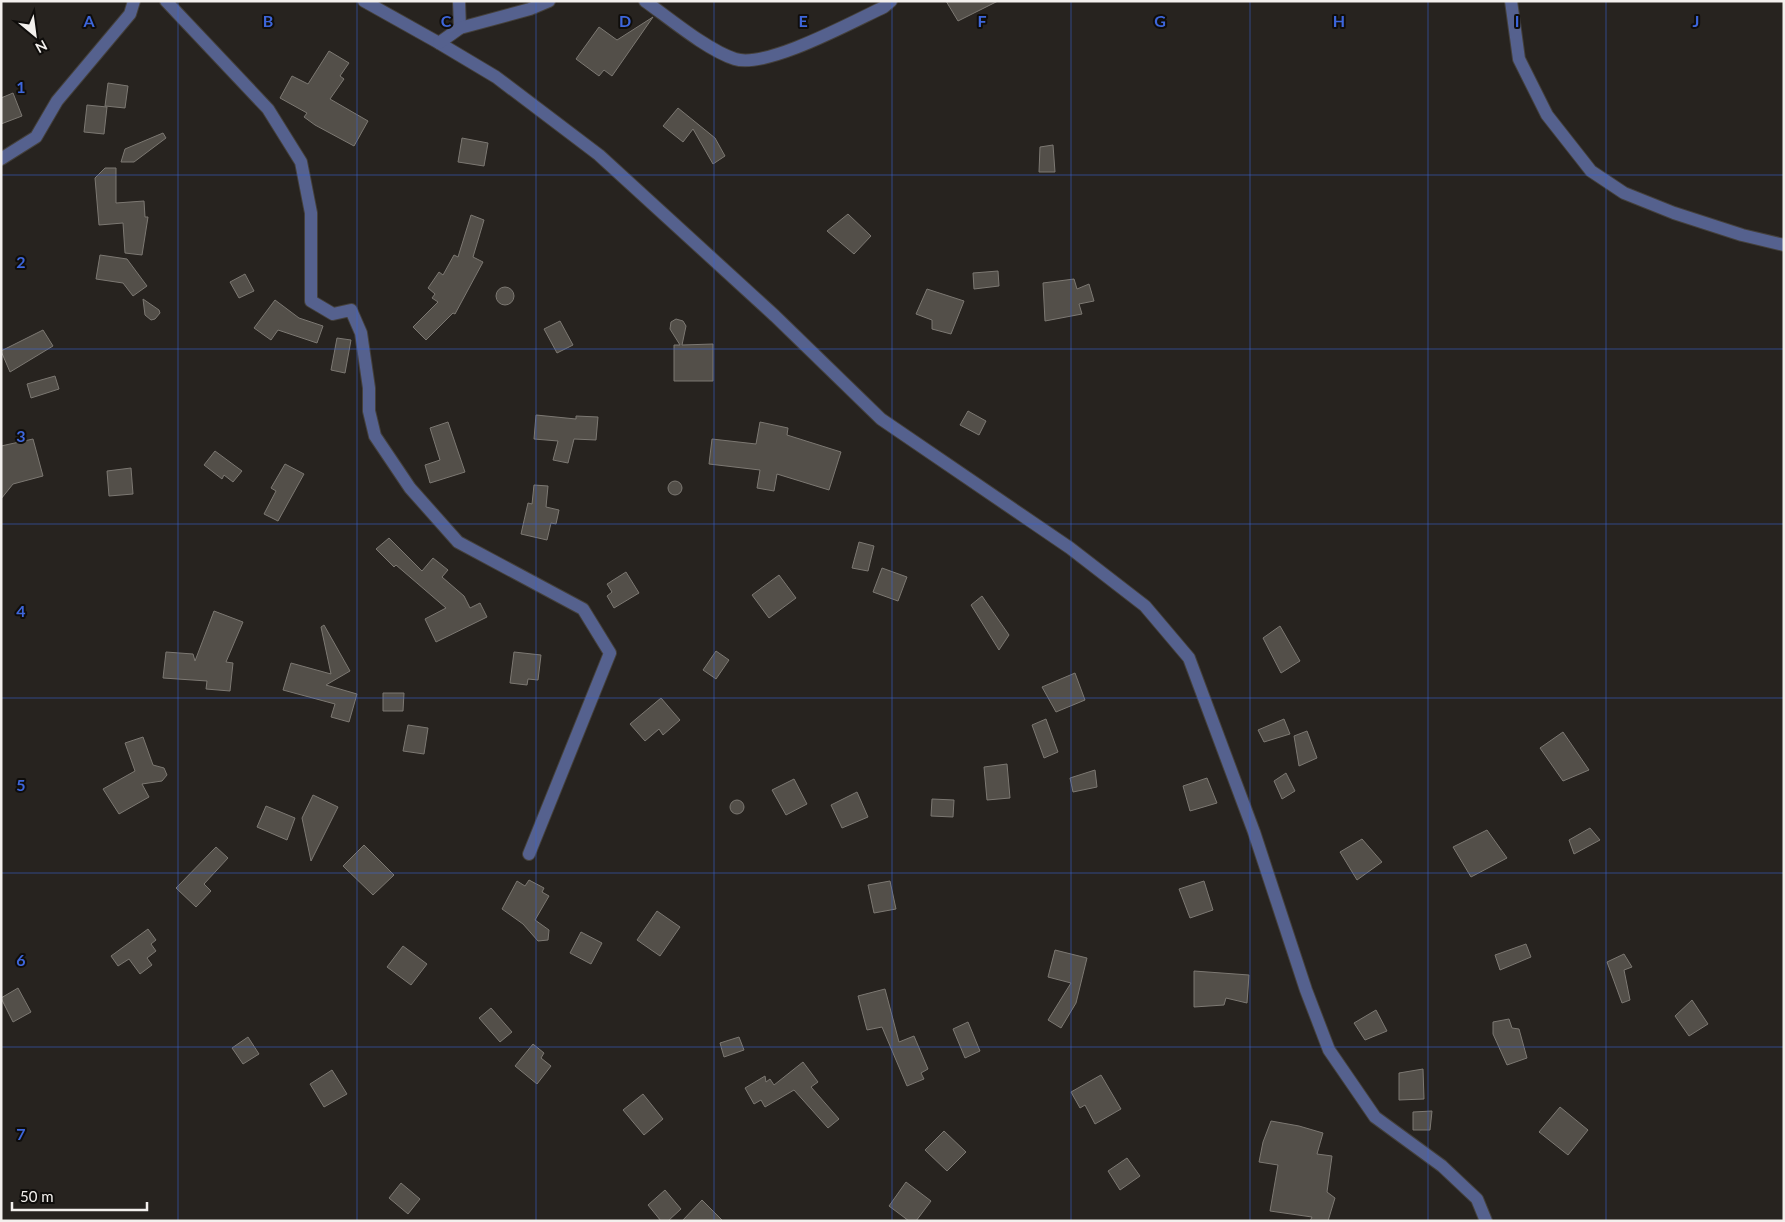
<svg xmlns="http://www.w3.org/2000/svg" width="1785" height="1222" viewBox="0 0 1785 1222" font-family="Lato,sans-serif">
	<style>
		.building { fill: #534f49; stroke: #7c7872 }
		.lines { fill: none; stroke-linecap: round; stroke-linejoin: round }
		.street-casing { stroke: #44403c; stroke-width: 14 }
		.street { stroke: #55618e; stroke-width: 12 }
		.grid { fill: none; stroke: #3d66db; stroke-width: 1; stroke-opacity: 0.55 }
		.grid-label { font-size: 16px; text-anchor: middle; font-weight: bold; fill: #3d66db; stroke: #0f0d0b; stroke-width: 4; stroke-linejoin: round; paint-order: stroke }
	</style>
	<rect width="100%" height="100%" fill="#27231f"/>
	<!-- building -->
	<g class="building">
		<polygon points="946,1 998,1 958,21"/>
		<polygon points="653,17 612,76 604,70 599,76 576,59 599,27 617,40"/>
		<polygon points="329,51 349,63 340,76 344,79 330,99 368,121 354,146 315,125 304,117 307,113 280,98 292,76 308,84"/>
		<polygon points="108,83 128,86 125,108 105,106"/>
		<polygon points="13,93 22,116 1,124 1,98"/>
		<polygon points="87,105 107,107 104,134 84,132"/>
		<polygon points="678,108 715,138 725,156 713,164 693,129 683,142 663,126"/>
		<polygon points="163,133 166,138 134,162 121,162 125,149"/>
		<polygon points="462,138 488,143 484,166 458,162"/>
		<polygon points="1053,145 1055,172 1039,172 1040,147"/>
		<polygon points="105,168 116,168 116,203 144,201 145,217 148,217 142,255 125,253 123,223 99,225 95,178"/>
		<polygon points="848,214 871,236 854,254 827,231"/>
		<polygon points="471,215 484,220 473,257 483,262 455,314 453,313 426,340 413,327 438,302 432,298 435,294 428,288 439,272 443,275 454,255 458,257"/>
		<polygon points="100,255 127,259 147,286 133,296 123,283 96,279"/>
		<polygon points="998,271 999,286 974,289 973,273"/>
		<polygon points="245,274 254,291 239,298 230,282"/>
		<polygon points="1074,279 1077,289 1089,284 1094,301 1079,304 1082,314 1045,321 1043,283"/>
		<circle cx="505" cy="296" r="9"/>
		<polygon points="927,289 964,301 951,334 932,329 932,320 916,314"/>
		<polygon points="143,299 159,310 160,313 155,319 151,320 145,315"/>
		<polygon points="275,300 299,318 323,326 317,343 278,330 271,340 254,328"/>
		<polygon points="676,319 683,321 686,326 682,345 713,344 713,381 674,381 674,345 680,345 670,329 671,322"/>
		<polygon points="560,321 573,345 557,353 544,329"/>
		<polygon points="43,330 53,346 10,372 1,351"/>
		<polygon points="337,338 351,340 345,373 331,370"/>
		<polygon points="55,376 59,389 31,398 27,384"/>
		<polygon points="968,411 986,421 979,435 960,425"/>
		<polygon points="536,415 576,419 576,416 598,417 596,440 574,439 568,463 553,460 558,441 534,439"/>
		<polygon points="448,422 465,472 430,483 425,465 440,460 430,428"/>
		<polygon points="760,422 788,428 787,435 841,452 829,490 777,474 774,491 757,488 760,470 709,464 712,439 756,444"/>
		<polygon points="33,439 43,476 13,484 1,499 1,446"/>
		<polygon points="215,451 242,471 233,482 224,475 222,479 204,465"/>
		<polygon points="285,464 304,474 278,521 264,514 276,491 271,488"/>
		<polygon points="131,468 133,494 109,496 107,471"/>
		<circle cx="675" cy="488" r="7"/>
		<polygon points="534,485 548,486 546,507 559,510 556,524 551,523 547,540 521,534 528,503 532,504"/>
		<polygon points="389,538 422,571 433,558 448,570 442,577 464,596 470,608 480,603 487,617 436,642 425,619 446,608 396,565 394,567 376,549"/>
		<polygon points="859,542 874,546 868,571 852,568"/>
		<polygon points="882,568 907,577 898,601 873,592"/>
		<polygon points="626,572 639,593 614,608 607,596 612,592 607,584"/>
		<polygon points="779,575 796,598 769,618 752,595"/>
		<polygon points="982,596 1009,635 999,650 971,605"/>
		<polygon points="214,611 243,622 226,662 233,663 230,691 206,689 207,681 163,678 166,652 193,654 195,661"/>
		<polygon points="324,625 350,671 326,685 357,694 349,722 331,717 335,704 283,690 291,663 331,674 321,627"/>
		<polygon points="1280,626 1300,661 1281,673 1263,638"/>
		<polygon points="716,651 729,660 716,679 703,670"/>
		<polygon points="514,652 541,655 538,680 528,679 527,685 510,683"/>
		<polygon points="1075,673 1085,700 1056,712 1042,687"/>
		<polygon points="383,693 404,693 403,711 383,711"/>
		<polygon points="661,698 680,720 663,735 659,729 645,741 630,724"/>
		<polygon points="1046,719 1058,752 1044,758 1032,725"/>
		<polygon points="1284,719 1290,734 1264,742 1258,730"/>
		<polygon points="408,725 428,728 424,754 403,751"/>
		<polygon points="1307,731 1317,758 1299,766 1294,736"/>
		<polygon points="1563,732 1589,770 1563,781 1540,748"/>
		<polygon points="143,737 153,765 164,768 167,775 162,781 142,784 149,797 119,814 103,789 135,771 125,743"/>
		<polygon points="1007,764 1010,798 987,800 984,767"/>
		<polygon points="1095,770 1097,787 1073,792 1070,778"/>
		<polygon points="1286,773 1295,791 1282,799 1274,781"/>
		<polygon points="1207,778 1217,803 1190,811 1183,786"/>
		<polygon points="794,779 807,804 786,815 772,790"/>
		<polygon points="857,792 868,817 842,828 831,805"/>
		<polygon points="313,795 338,807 311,861 302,818"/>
		<polygon points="932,799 954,800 953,817 931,816"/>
		<circle cx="737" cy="807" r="7"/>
		<polygon points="266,806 295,818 287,840 257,827"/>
		<polygon points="1590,828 1600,840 1574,854 1569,840"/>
		<polygon points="1487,830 1507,858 1471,877 1453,847"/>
		<polygon points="1362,839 1382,862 1357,880 1340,852"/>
		<polygon points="364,845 394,875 373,895 343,866"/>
		<polygon points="216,847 228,858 204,884 211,891 196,907 176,888"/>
		<polygon points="529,880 544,888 542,892 549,896 535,920 549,930 548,940 538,941 523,924 502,909 517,881 525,886"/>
		<polygon points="890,881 896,909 874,913 868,885"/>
		<polygon points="1204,881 1213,910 1190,918 1179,889"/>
		<polygon points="657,911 680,927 660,956 637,940"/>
		<polygon points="148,929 156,940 151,944 156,951 147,958 152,965 140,974 129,959 118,966 111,956"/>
		<polygon points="581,932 602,943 591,964 570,953"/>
		<polygon points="1526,944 1531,957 1500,970 1495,955"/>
		<polygon points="403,946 427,964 411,985 387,967"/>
		<polygon points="1055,950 1087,958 1076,1003 1061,1028 1048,1020 1071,983 1048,977"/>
		<polygon points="1624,954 1632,967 1624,970 1630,1000 1622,1003 1607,962"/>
		<polygon points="1194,971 1249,975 1247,1003 1226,998 1224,1005 1194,1007"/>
		<polygon points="18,988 31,1012 13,1022 1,998"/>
		<polygon points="885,989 899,1042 914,1036 928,1069 921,1073 924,1079 907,1086 882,1027 867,1030 858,996"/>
		<polygon points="1692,1000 1708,1024 1689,1036 1675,1016"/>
		<polygon points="491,1008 512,1032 500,1042 479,1018"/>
		<polygon points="1376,1010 1387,1031 1365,1040 1354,1023"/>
		<polygon points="1509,1019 1512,1028 1519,1029 1527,1058 1507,1065 1493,1034 1493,1022"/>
		<polygon points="968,1022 980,1051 965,1058 953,1029"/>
		<polygon points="248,1037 259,1054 243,1064 232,1048"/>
		<polygon points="739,1037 744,1050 724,1057 720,1043"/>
		<polygon points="533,1044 544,1053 541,1058 551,1066 537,1084 515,1066"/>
		<polygon points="803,1062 818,1082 811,1087 839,1119 828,1128 794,1090 765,1107 761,1100 754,1104 745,1088 765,1076 766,1082 770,1079 774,1085"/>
		<polygon points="1423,1069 1424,1099 1399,1100 1399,1073"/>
		<polygon points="332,1070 347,1094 324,1107 310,1084"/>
		<polygon points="1101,1075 1121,1109 1095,1124 1085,1105 1080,1108 1071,1092"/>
		<polygon points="643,1094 663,1119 644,1135 623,1110"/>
		<polygon points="1560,1107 1588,1130 1568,1155 1539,1132"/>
		<polygon points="1432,1111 1430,1130 1413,1130 1413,1112"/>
		<polygon points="1271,1121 1299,1126 1323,1133 1317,1154 1332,1156 1327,1192 1335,1198 1328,1221 1310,1221 1312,1217 1270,1211 1278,1165 1259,1162 1263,1142"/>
		<polygon points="944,1131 966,1152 947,1171 925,1150"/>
		<polygon points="1127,1158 1140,1176 1120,1190 1108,1171"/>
		<polygon points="906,1182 931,1201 916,1221 909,1221 889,1206"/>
		<polygon points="401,1183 420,1199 408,1214 389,1198"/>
		<polygon points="665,1190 681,1209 668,1221 661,1221 648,1205"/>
		<polygon points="702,1200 723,1221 682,1221"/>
	</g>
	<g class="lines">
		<defs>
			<g id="street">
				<polyline points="166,1 268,109 301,162 311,213 311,301 333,314 351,310 361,333 369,388 369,411 375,436 410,488 458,542 583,609 610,653 529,854"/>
				<polyline points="364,1 439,43 496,77 599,155 775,316 881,419 1070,548 1145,606 1189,658 1254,832 1306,990 1329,1050 1375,1117 1442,1166 1477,1199 1486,1221"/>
				<polyline points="459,1 460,28"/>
				<path d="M 645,1 C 669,18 707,50 735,59 C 766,69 852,22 884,7 L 891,1"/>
				<polyline points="1511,1 1519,59 1547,115 1591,171 1624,193 1674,213 1742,235 1784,245"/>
				<polyline points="439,43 460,28 530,9 549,1"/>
				<polyline points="1,159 36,137 57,101 130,14 134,1"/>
			</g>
		</defs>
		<!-- street casing -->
		<use href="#street" class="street-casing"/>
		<!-- street -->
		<use href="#street" class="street"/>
	</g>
	<!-- grid -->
	<path class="grid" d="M 178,1 L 178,1221M 357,1 L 357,1221M 536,1 L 536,1221M 714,1 L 714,1221M 892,1 L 892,1221M 1071,1 L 1071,1221M 1250,1 L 1250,1221M 1428,1 L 1428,1221M 1606,1 L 1606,1221M 1,175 L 1784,175M 1,349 L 1784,349M 1,524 L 1784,524M 1,698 L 1784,698M 1,873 L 1784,873M 1,1047 L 1784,1047"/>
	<g class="grid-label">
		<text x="89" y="27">A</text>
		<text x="268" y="27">B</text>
		<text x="446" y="27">C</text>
		<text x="625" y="27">D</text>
		<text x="803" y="27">E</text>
		<text x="982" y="27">F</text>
		<text x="1160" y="27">G</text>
		<text x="1339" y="27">H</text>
		<text x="1517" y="27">I</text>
		<text x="1696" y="27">J</text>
		<text x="21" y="93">1</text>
		<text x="21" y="268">2</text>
		<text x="21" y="442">3</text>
		<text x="21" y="617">4</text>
		<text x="21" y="791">5</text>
		<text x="21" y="966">6</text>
		<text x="21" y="1140">7</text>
	</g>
	<!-- border -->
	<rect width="1785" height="1222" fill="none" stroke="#f3f0ed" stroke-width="5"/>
	<!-- north arrow -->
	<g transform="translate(35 35) rotate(151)" stroke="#0f0d0b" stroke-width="4" paint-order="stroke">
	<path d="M0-4L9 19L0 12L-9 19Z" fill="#f3f0ed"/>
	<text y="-8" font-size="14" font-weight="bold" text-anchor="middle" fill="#f3f0ed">N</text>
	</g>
	<!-- scale -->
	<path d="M12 1202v8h135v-8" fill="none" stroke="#f3f0ed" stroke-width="2.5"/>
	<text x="20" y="1202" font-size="15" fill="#f3f0ed" stroke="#0f0d0b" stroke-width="4" paint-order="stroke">50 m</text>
</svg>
